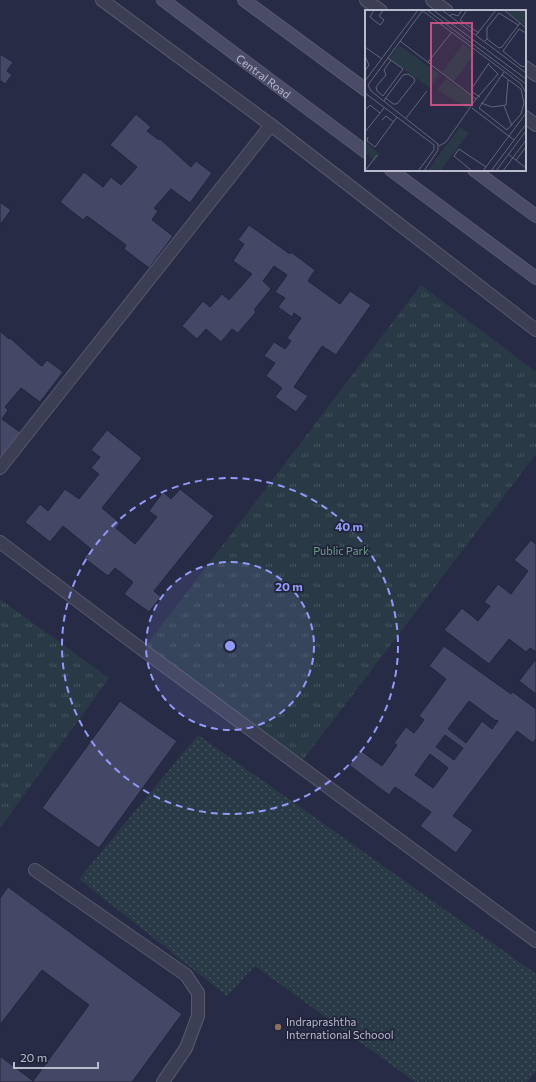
<svg xmlns="http://www.w3.org/2000/svg" width="536" height="1082" viewBox="0 0 536 1082" font-family="Commissioner,sans-serif">
	<style>
		.grass { fill: url(#grass-dots) }
		.park { fill: url(#park-tufts) }
		.building { fill: #444765; stroke: #22253c; fill-rule: evenodd }
		.lines { fill: none; stroke-linecap: round; stroke-linejoin: round }
		.service-casing { stroke: #58596f; stroke-width: 14 }
		.minor-casing { stroke: #58596f; stroke-width: 14 }
		.secondary-casing { stroke: #58596f; stroke-width: 14 }
		.service { stroke: #3c3f54; stroke-width: 12 }
		.minor { stroke: #3c3f54; stroke-width: 12 }
		.secondary { stroke: #4a4c67; stroke-width: 12 }
		.ring { fill: none; stroke: #929bfa; stroke-width: 2; stroke-dasharray: 7 5 }
		.education-dot { fill: #8d6e63; stroke: #20233a; stroke-width: 1.5 }
		.labels { text-anchor: middle; dominant-baseline: central; stroke-width: 3.5; stroke-linejoin: round; paint-order: stroke }
		.street-label { font-size: 11px; fill: #babbcd; stroke: #20233a }
		.park-label { font-size: 11px; fill: #719f89; stroke: #20233a }
		.poi-label { font-size: 11px; fill: #babbcd; stroke: #20233a; text-anchor: start }
		.inset-road { fill: none; stroke: #62657b; stroke-width: 1 }
		.view { fill: #bf5183; fill-opacity: 0.15; stroke: #bf5183; stroke-width: 2 }
		.inset-edge { fill: none; stroke: #babbcd; stroke-width: 2 }
		.centre { fill: #929bfa; stroke: #20233a; stroke-width: 2 }
		.ring-label { font-size: 12px; text-anchor: middle; font-weight: bold; fill: #929bfa; stroke: #20233a; stroke-width: 3.5; stroke-linejoin: round; paint-order: stroke }
	</style>
	<defs>
		<pattern id="grass-dots" width="8" height="8" patternUnits="userSpaceOnUse"><rect width="8" height="8" fill="#293a46"/><path d="M2 2h.1M6 6h.1" fill="none" stroke="#465560" stroke-width="1.8" stroke-linecap="round"/></pattern>
		<pattern id="park-tufts" width="24" height="20" patternUnits="userSpaceOnUse"><rect width="24" height="20" fill="#293a46"/><path d="M3 7l-1-3M5 7V3M7 7l1-3M15 17l-1-3M17 17v-4M19 17l1-3" fill="none" stroke="#465560"/></pattern>
	</defs>
	<rect width="100%" height="100%" fill="#272b45"/>
	<!-- grass -->
	<polygon class="grass" points="198,735 536,974 536,1071 527,1082 415,1082 255,966 227,996 79,879"/>
	<!-- park -->
	<g class="park">
		<polygon points="421,285 536,372 536,454 300,764 145,647"/>
		<polygon points="0,599 109,678 0,828"/>
	</g>
	<!-- building -->
	<g class="building">
		<polygon points="0,54 13,62 7,71 12,75 5,84 1,81 0,83"/>
		<polygon points="136,114 151,127 147,131 159,140 160,139 191,167 196,161 212,173 190,203 171,189 154,208 158,211 152,220 173,236 149,268 124,249 126,245 87,216 83,220 60,202 84,172 103,187 111,177 121,185 137,167 110,145"/>
		<polygon points="0,202 11,210 0,225"/>
		<polygon points="249,225 290,254 291,252 315,270 308,281 340,304 350,291 371,305 336,355 322,346 294,387 308,396 296,412 275,397 282,388 266,376 275,363 264,356 274,342 285,349 291,341 287,338 301,318 294,313 292,317 278,307 285,298 275,292 287,275 274,266 263,281 271,289 254,310 256,312 238,333 232,329 221,342 206,329 197,339 182,326 203,301 210,307 222,294 229,300 252,274 233,261 244,244 238,240"/>
		<polygon points="0,331 9,339 10,338 40,365 42,366 47,360 63,372 40,402 21,388 5,407 8,410 2,419 24,435 0,466"/>
		<polygon points="107,430 142,458 102,508 120,523 116,528 135,544 157,517 149,511 163,492 171,499 180,489 214,516 154,591 161,597 149,612 124,594 133,582 115,568 108,576 84,558 91,549 63,526 50,542 25,522 40,504 48,511 65,489 79,499 99,474 91,468 100,457 91,450"/>
		<polygon points="531,540 536,544 536,652 530,648 526,652 509,639 489,664 444,630 462,608 478,621 490,606 484,602 498,584 511,594 528,571 514,560"/>
		<path d="M 444,646 L 511,694 L 513,692 L 536,709 L 536,739 L 533,743 L 517,731 L 453,816 L 473,830 L 456,853 L 420,826 L 431,812 L 395,787 L 389,795 L 349,765 L 360,750 L 382,766 L 397,745 L 394,743 L 406,727 L 414,733 L 424,720 L 419,716 L 446,679 L 429,666 ZM 469,701 L 496,721 L 497,720 L 498,721 L 492,729 L 482,721 L 466,743 L 448,729 ZM 445,735 L 463,748 L 454,760 L 436,747 ZM 430,754 L 448,768 L 433,788 L 415,775 Z"/>
		<polygon points="536,659 536,694 519,681"/>
		<polygon points="120,701 177,741 99,848 42,808"/>
		<polygon points="8,887 182,1014 132,1082 0,1082 0,1056 33,1081 89,1005 42,970 0,1025 0,898"/>
	</g>
	<g class="lines">
		<defs>
			<polyline id="service" points="35,870 186,975 198,993 198,1016 186,1048 163,1082"/>
			<g id="minor">
				<polyline points="102,0 271,125 536,330"/>
				<polyline points="366,0 381,11"/>
				<polyline points="432,0 447,11"/>
				<polyline points="525,67 536,75"/>
				<polyline points="525,117 536,125"/>
				<polyline points="0,468 271,125"/>
				<polyline points="0,542 128,639 536,941"/>
			</g>
			<g id="secondary">
				<path id="s1" d="M 163,0 L 366,152"/>
				<polyline points="244,0 366,90"/>
				<polyline points="391,170 536,278"/>
				<polyline points="474,170 536,216"/>
			</g>
		</defs>
		<!-- service casing -->
		<use href="#service" class="service-casing"/>
		<!-- minor casing -->
		<use href="#minor" class="minor-casing"/>
		<!-- secondary casing -->
		<use href="#secondary" class="secondary-casing"/>
		<!-- service -->
		<use href="#service" class="service"/>
		<!-- minor -->
		<use href="#minor" class="minor"/>
		<!-- secondary -->
		<use href="#secondary" class="secondary"/>
	</g>
	<!-- distance rings -->
	<circle cx="230" cy="646" r="84" fill="#929bfa" fill-opacity=".12"/>
	<g class="ring">
		<circle cx="230" cy="646" r="84"/>
		<circle cx="230" cy="646" r="168"/>
	</g>
	<!-- markers -->
	<circle class="education-dot" cx="278" cy="1027" r="4"/>
	<g class="labels">
		<!-- street labels -->
		<g class="street-label">
			<text stroke="none"><textPath href="#s1" startOffset="126">Central Road</textPath></text>
		</g>
		<!-- park labels -->
		<g class="park-label">
			<text x="341" y="550">Public Park</text>
		</g>
		<!-- poi labels -->
		<g class="poi-label">
			<text x="286" y="1021">Indraprashtha<tspan x="286" dy="13">International Schoool</tspan></text>
		</g>
	</g>
	<!-- overview -->
	<g transform="translate(365 10)">
		<rect width="161" height="161" fill="#272b45"/>
		<path d="M 81,69 L 110,89 L 103,99 L 72,80 Z" fill="#293a46"/>
		<path d="M 139,0 L 161,0 L 161,16 ZM 98,34 L 110,43 L 89,71 L 77,62 ZM 34,35 L 74,64 L 65,78 L 24,49 ZM 95,117 L 104,123 L 78,157 L 76,161 L 62,161 ZM 0,132 L 15,144 L 10,151 L 0,143 Z" fill="#293a46"/>
		<path class="inset-road" d="M 9,0 L 5,7 L 15,15 L 19,10 L 14,6 L 18,0M 58,0 L 3,75 L 6,81 L 73,134 L 73,140 L 59,161M 62,0 L 161,74M 68,0 L 161,69M 77,0 L 161,63M 139,0 L 161,18M 58,1 L 156,74 L 161,83M 85,6 L 87,4 L 93,6 L 97,0M 95,10 L 114,23M 95,10 L 102,0M 161,23 L 154,19 L 138,41 L 156,56 L 161,57M 111,25 L 131,0M 122,29 L 122,18 L 134,3 L 153,15M 35,31 L 111,89 L 81,132 L 74,136M 120,31 L 122,29 L 134,38 L 137,37 L 155,13M 0,37 L 17,49M 0,46 L 4,55 L 0,61M 22,48 L 24,49 L 37,58 L 38,59 L 18,86 L 12,81 L 11,77 L 21,65 L 19,60 L 26,50M 63,52 L 87,22M 137,65 L 156,79 L 159,93 L 156,104 L 142,120 L 114,98 L 139,62M 0,71 L 53,0M 0,83 L 69,135 L 69,140 L 53,161M 115,87 L 107,82 L 107,78 L 124,53M 111,89 L 133,64 L 123,54M 19,91 L 20,89 L 38,65 L 43,64 L 49,68 L 50,71 L 32,94 L 28,94 L 21,88M 116,93 L 127,97 L 141,95 L 143,70M 139,96 L 147,116M 107,98 L 149,130M 0,100 L 5,95 L 15,103M 41,108 L 62,81M 17,110 L 21,106 L 29,112M 0,122 L 19,98M 3,127 L 2,131 L 10,137 L 32,107M 143,144 L 161,158M 151,150 L 161,137M 0,161 L 12,145M 107,161 L 89,146 L 94,139 L 121,157M 118,161 L 161,103M 126,161 L 161,114M 131,161 L 161,121M 138,161 L 161,130"/>
		<path class="view" d="M 66,13 L 107,13 L 107,95 L 66,95 Z"/>
		<rect width="161" height="161" class="inset-edge"/>
	</g>
	<circle cx="230" cy="646" r="6" class="centre"/>
	<g class="ring-label">
		<text x="349" y="531">40 m</text>
		<text x="289" y="591">20 m</text>
	</g>
	<!-- scale -->
	<path d="M14 1062v6h84v-6" fill="none" stroke="#babbcd" stroke-width="2"/>
	<text x="20" y="1062" font-size="12" fill="#babbcd" stroke="#20233a" stroke-width="3" paint-order="stroke">20 m</text>
</svg>
